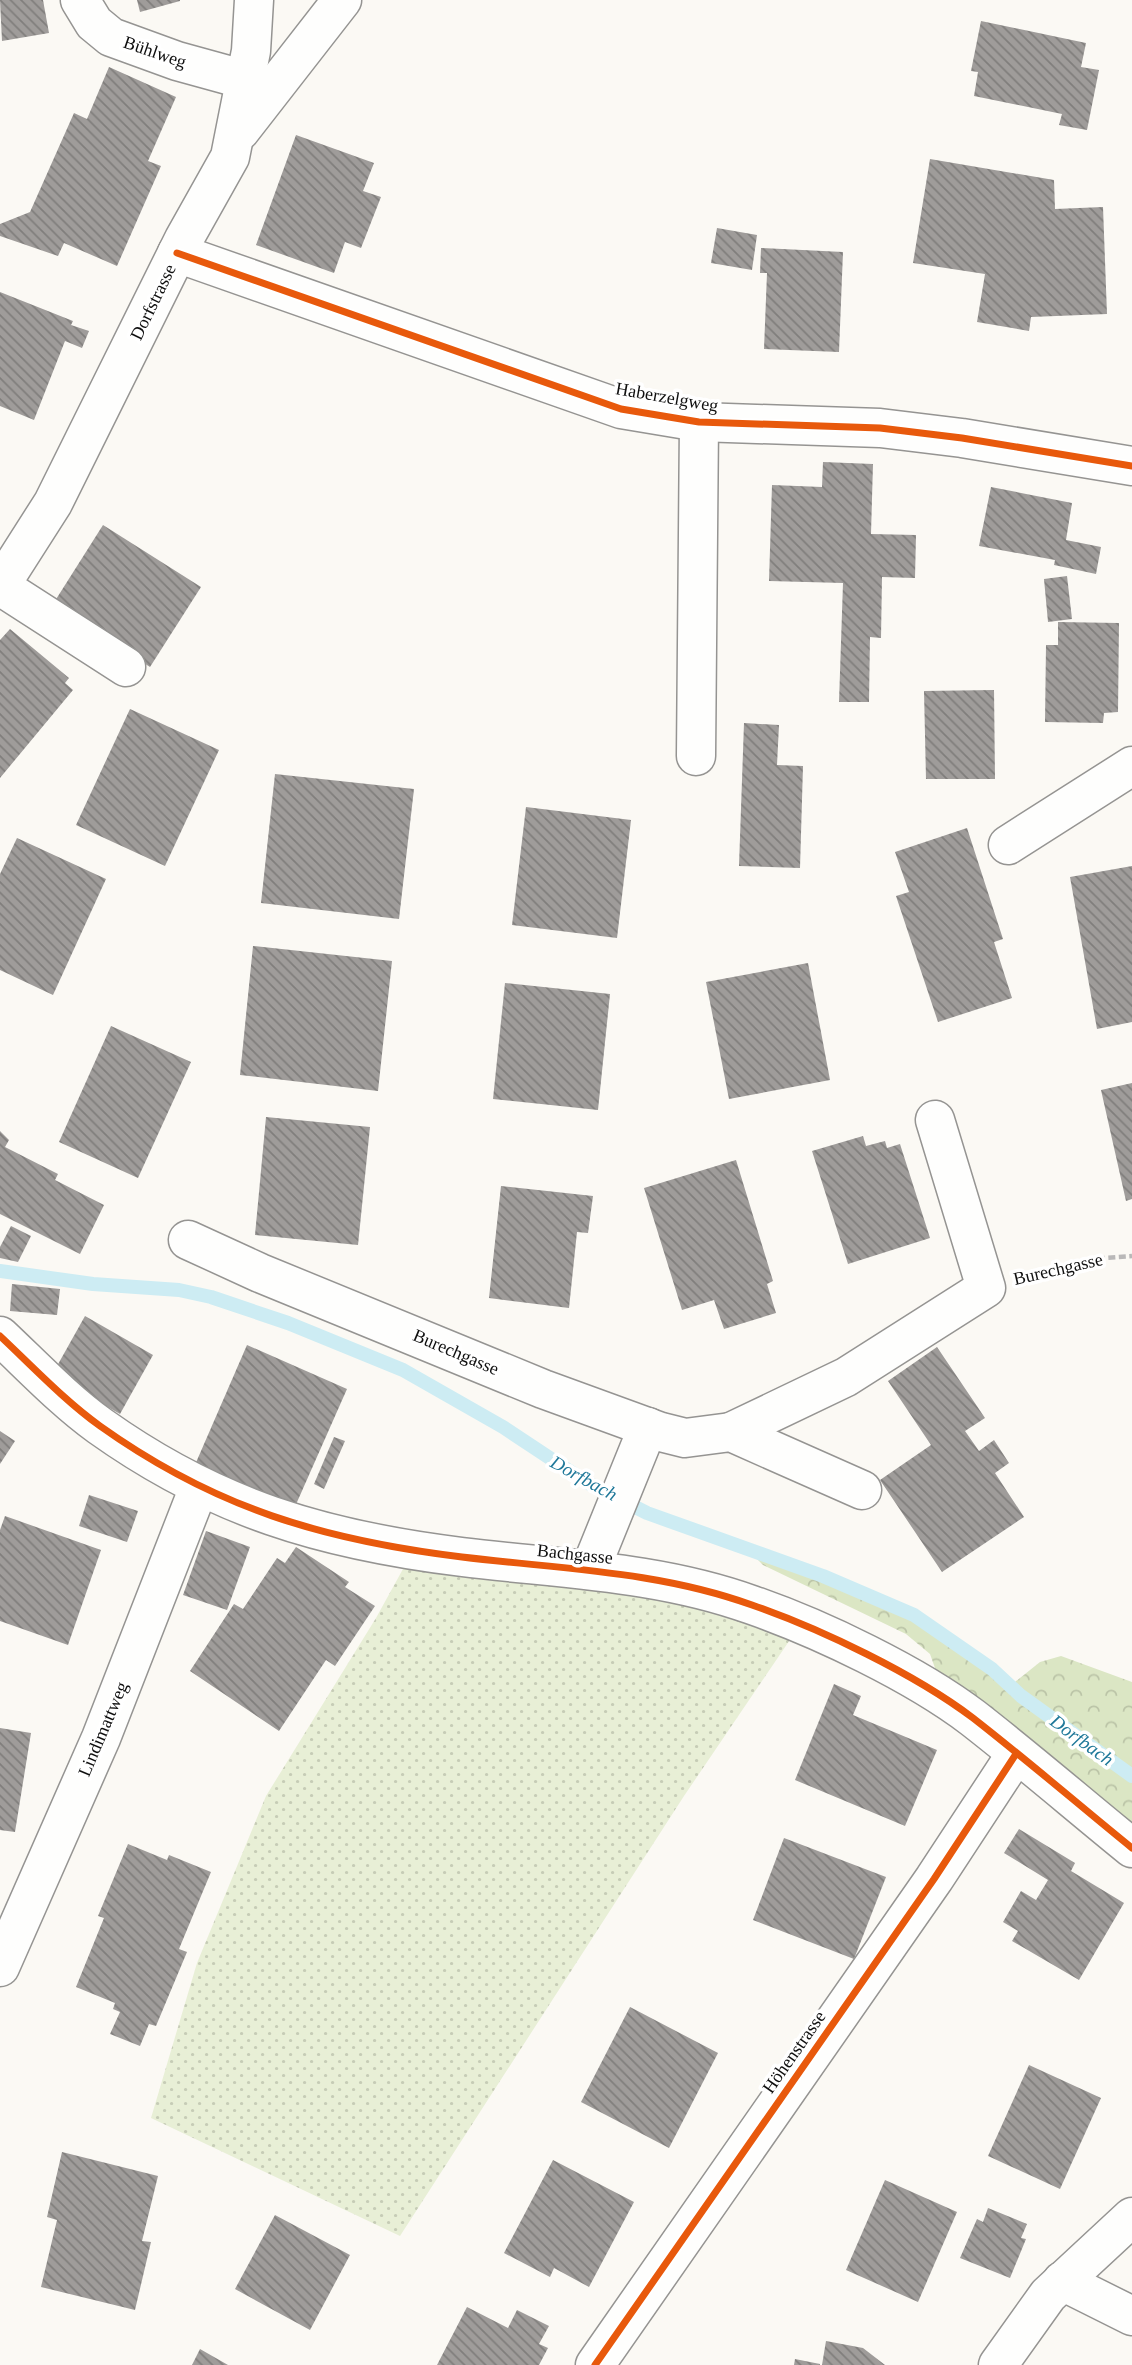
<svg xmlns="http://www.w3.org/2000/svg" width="1132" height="2365" viewBox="0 0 1132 2365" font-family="Georgia,serif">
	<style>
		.green { fill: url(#green-dots) }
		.forest { fill: url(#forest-crowns) }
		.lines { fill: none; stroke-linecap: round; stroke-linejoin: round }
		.stream { stroke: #cdecf3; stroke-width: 14 }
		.building { fill: url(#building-back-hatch) }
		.minor-casing { stroke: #959492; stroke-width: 41 }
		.path { stroke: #b9b8b8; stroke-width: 4.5; stroke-dasharray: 7 3.5; stroke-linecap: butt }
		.minor { stroke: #fefefd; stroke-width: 38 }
		.cycleway-casing { stroke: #fff; stroke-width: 11 }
		.cycleway { stroke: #e8590c; stroke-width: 7 }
		.labels { text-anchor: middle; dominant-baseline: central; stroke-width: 7; stroke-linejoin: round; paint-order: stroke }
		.street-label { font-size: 18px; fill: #0f0f0f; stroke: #fff }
		.water-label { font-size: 19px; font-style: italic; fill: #1f7899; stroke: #fff }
	</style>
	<defs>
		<pattern id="green-dots" width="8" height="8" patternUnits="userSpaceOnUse" patternTransform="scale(1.75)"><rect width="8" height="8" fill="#e8efd6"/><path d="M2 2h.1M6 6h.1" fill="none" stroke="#c6ccb6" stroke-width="1.8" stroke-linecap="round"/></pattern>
		<pattern id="forest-crowns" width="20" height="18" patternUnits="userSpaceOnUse" patternTransform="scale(1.75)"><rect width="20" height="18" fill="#dbe6c4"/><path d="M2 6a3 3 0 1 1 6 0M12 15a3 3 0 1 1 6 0" fill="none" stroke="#bbc4a7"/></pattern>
		<pattern id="building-back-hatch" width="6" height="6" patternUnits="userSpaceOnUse" patternTransform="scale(1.75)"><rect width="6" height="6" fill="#9f9c9a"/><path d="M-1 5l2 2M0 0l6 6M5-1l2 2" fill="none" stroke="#807e7c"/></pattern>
	</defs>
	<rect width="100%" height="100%" fill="#fbf9f4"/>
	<!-- green -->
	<polygon class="green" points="414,1549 800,1625 684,1796 400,2236 151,2118 197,1963 266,1796 376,1618"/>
	<!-- forest -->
	<path class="forest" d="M 745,1547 C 772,1559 799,1566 826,1577 C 892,1604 958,1636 1010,1686 L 1040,1662 L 1061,1656 L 1132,1682 L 1132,1848 L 930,1690 L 935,1668 L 930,1654 L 906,1634 L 763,1565 Z"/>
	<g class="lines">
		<!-- stream -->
		<polyline class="stream" points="0,1271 93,1284 179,1290 211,1297 288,1323 403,1370 503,1427 586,1482 647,1513 823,1576 914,1615 992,1669 1021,1696 1132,1776"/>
	</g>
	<!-- building -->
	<g class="building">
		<polygon points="0,0 43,0 49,33 2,41"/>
		<polygon points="137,0 180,0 180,1 140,12"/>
		<polygon points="981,21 1086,43 1081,67 1099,70 1087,130 1059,125 1062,114 974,96 978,72 971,71"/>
		<polygon points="109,67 176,97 148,161 161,166 117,266 64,243 58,256 0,236 0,224 30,212 74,113 87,119"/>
		<polygon points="296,135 374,163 363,191 381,197 361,248 345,242 334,273 256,245"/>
		<polygon points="930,159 1054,180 1055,209 1103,207 1107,314 1031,317 1029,331 977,322 985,274 913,263"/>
		<polygon points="717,228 757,235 752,270 711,263"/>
		<polygon points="761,248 843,252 839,352 764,349 767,273 760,273"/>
		<polygon points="0,292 73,321 71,325 89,331 82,348 65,341 34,420 0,406"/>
		<polygon points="823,462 873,464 871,534 916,535 915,578 882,577 881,638 870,637 869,702 839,702 843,583 769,581 772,485 822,487"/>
		<polygon points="991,487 1072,503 1066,540 1101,547 1096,574 1054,565 1055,560 979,546"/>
		<polygon points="103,525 201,587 150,667 53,604"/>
		<polygon points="1067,576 1072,619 1048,622 1044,579"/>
		<polygon points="1058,622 1119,623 1118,712 1104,713 1103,723 1045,722 1046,645 1058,645"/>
		<polygon points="10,629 69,678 65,683 73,690 0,778 0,640"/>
		<polygon points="994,690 995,779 926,779 924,691"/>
		<polygon points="130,709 219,750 165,866 76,825"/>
		<polygon points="744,723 779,725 777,765 803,766 800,868 739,866"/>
		<polygon points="275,774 414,789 399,919 261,903"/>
		<polygon points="526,807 631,820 617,938 512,925"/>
		<polygon points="967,828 1003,939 994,942 1012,998 938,1022 896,896 909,892 895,852"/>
		<polygon points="17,838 106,879 53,995 0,970 0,874"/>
		<polygon points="1132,866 1132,1022 1097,1029 1070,877"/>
		<polygon points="253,946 392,961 378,1091 240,1075"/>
		<polygon points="808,963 830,1080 729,1099 706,982"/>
		<polygon points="505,983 610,994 598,1110 493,1099"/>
		<polygon points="111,1026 191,1062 138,1178 59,1142"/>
		<polygon points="1132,1083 1132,1199 1126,1201 1101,1090"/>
		<polygon points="266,1117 370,1127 358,1245 255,1235"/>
		<polygon points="0,1131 9,1140 5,1147 58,1174 55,1180 104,1205 80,1254 0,1214"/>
		<polygon points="863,1136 866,1146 885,1141 887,1148 900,1144 930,1238 848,1264 812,1151"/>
		<polygon points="736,1160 773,1281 767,1284 776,1313 724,1329 714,1300 682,1310 644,1188"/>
		<polygon points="501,1186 593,1196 588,1233 577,1232 569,1308 489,1298"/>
		<polygon points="11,1226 31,1236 18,1262 0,1258 0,1247"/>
		<polygon points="12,1284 60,1289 57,1315 10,1311"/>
		<polygon points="85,1316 153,1355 120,1414 52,1375"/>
		<polygon points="247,1345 347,1389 290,1518 191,1474"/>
		<polygon points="937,1347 985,1418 965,1431 979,1451 994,1440 1009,1463 995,1473 1024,1517 942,1572 880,1480 931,1445 888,1381"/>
		<polygon points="0,1431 15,1441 0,1464"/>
		<polygon points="334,1437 345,1441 324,1489 314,1484"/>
		<polygon points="89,1495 138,1511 127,1542 79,1526"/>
		<polygon points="5,1516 101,1550 68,1645 0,1621 0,1530"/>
		<polygon points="206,1531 250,1547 227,1610 183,1595"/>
		<polygon points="296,1547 349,1582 345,1587 375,1606 335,1666 326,1660 279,1731 190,1671 234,1604 243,1609 277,1558 285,1563"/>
		<polygon points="834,1684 861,1696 853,1715 937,1750 905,1826 795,1780"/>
		<polygon points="0,1728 31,1733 15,1832 0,1830"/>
		<polygon points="1019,1829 1075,1863 1071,1871 1124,1903 1079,1980 1012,1941 1018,1931 1003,1922 1021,1891 1036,1900 1048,1880 1004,1853"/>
		<polygon points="784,1838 886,1877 854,1959 753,1920"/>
		<polygon points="128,1844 167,1860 169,1855 211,1872 179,1949 187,1952 156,2026 149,2024 140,2046 110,2034 120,2012 113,2009 115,2003 76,1987 104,1918 98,1916"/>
		<polygon points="630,2007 718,2053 669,2148 581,2102"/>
		<polygon points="1029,2065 1101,2098 1060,2189 988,2156"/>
		<polygon points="62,2152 158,2176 142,2241 151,2242 135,2310 41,2287 57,2220 47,2217"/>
		<polygon points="553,2160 634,2202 589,2287 554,2268 550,2277 504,2253"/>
		<polygon points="885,2180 957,2212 918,2302 846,2270"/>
		<polygon points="988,2208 1027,2224 1021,2238 1026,2239 1010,2278 960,2258 977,2219 983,2222"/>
		<polygon points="275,2215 350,2255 310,2330 235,2289"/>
		<polygon points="467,2307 508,2328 517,2310 549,2326 539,2344 548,2348 539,2365 437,2365"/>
		<polygon points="826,2341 863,2348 885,2365 822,2365"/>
		<polygon points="200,2349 228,2365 192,2365"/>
		<polygon points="795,2359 820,2364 820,2365 794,2365"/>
	</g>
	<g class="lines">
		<defs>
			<g id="minor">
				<polyline points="80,0 94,23 111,37 177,61 246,80"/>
				<polyline points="240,131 342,0"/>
				<polyline points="177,253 621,409 699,422 880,428 962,438 1132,466"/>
				<polyline points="0,586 53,503 184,239 230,157 251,51 254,0"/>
				<polyline points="0,586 126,667"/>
				<polyline points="696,756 699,422"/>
				<polyline points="1008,845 1132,766"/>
				<polyline points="188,1240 260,1273 543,1389 661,1432 685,1438 731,1432 862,1490"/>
				<path d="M 0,1336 C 32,1366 64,1400 100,1426 C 215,1508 323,1540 462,1557 C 560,1569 658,1571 752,1605 C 821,1629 915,1674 973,1718 C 1027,1760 1079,1805 1132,1848"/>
				<polyline points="731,1432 846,1377 986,1288 935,1120"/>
				<polyline points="590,1570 648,1427"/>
				<polyline points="0,1967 101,1738 199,1487"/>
				<polyline points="1062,2281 1132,2316"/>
				<polyline points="595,2365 934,1879 1016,1754"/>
				<polyline points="998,2365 1048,2295 1132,2217"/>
			</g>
		</defs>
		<!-- minor casing -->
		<use href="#minor" class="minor-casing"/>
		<!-- path -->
		<polyline class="path" points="1026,1274 1103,1258 1132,1256"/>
		<!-- minor -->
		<use href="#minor" class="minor"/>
		<defs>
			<g id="cycleway">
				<polyline points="177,253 621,409 699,422 880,428 962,438 1132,466"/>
				<path d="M 0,1336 C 32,1366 64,1400 100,1426 C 215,1508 323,1540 462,1557 C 560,1569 658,1571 752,1605 C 821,1629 915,1674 973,1718 C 1027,1760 1079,1805 1132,1848"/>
				<polyline points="595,2365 934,1879 1016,1754"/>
			</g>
		</defs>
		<!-- cycleway casing -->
		<use href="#cycleway" class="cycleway-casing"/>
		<!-- cycleway -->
		<use href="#cycleway" class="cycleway"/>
	</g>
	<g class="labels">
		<!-- street labels -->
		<g class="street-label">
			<text transform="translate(155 52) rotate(19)">Bühlweg</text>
			<text transform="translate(153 302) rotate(-64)">Dorfstrasse</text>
			<text transform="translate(667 397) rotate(10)">Haberzelgweg</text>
			<text transform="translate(1058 1269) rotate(-13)">Burechgasse</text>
			<text transform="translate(456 1352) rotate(23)">Burechgasse</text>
			<text transform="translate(575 1554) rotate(6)">Bachgasse</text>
			<text transform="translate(103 1729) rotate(-67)">Lindimattweg</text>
			<text transform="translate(794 2052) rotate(-55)">Höhenstrasse</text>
		</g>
		<!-- water labels -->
		<g class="water-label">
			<text transform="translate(584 1478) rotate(29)">Dorfbach</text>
			<text transform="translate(1082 1740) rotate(36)">Dorfbach</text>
		</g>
	</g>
</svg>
